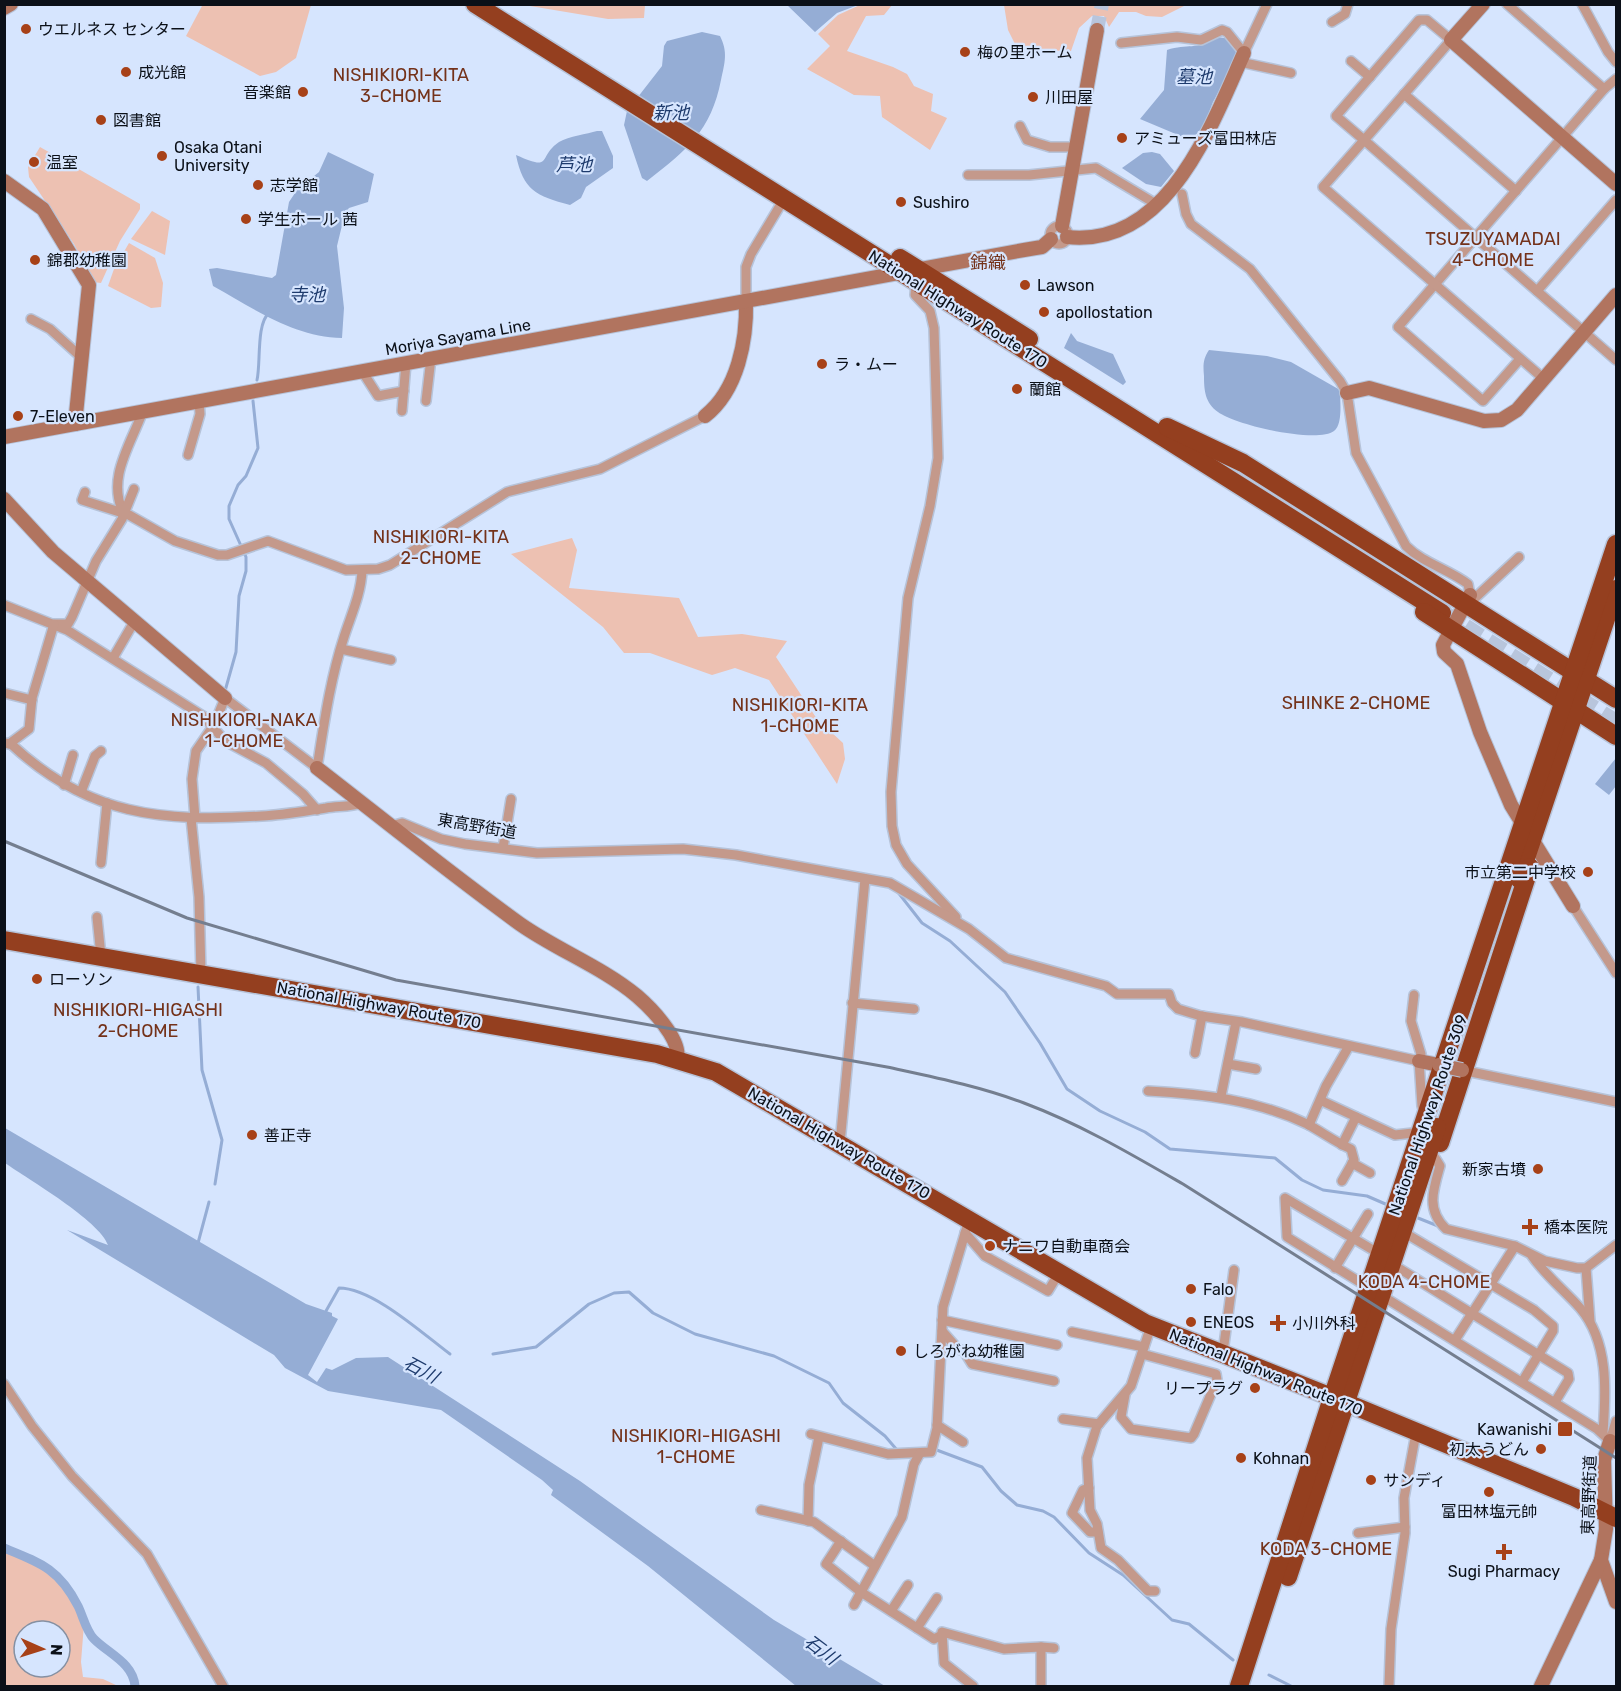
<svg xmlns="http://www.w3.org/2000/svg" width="1621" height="1691" viewBox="0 0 1621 1691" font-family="Rubik,'Noto Sans JP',sans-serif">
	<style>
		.green { fill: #edc1b2; fill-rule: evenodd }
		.water { fill: #95add5 }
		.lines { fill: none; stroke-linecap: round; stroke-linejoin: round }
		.stream { stroke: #95add5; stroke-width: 3 }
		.canal { stroke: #95add5; stroke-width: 9 }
		.secondary-tunnel { stroke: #b8c5dc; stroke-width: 14; stroke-dasharray: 14 7; stroke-linecap: butt }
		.highway-tunnel { stroke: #b8c5dc; stroke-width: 18; stroke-dasharray: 18 9; stroke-linecap: butt }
		.street-casing { stroke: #b6c3d9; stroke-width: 12 }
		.secondary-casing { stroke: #b6c3d9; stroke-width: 16 }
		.highway-casing { stroke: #b6c3d9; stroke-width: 21 }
		.street { stroke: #c4998b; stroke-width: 9 }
		.secondary { stroke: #b1745f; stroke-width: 14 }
		.highway { stroke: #943f1f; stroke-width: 18 }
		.rail { stroke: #747e8f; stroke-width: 3 }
		.secondary-bridge-casing { stroke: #b6c3d9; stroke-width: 16; stroke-linecap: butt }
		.secondary-bridge { stroke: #b1745f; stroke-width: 14 }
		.poi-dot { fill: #a74118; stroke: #d6e5fe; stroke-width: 2 }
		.labels { text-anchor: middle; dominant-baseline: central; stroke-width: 4.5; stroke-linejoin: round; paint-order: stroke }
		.poi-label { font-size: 16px; fill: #0b1018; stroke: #d6e5fe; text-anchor: start }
		.street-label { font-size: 16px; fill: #0b1018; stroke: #d6e5fe }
		.neighbourhood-label { font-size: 18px; fill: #74321a; stroke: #d6e5fe }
		.water-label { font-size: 18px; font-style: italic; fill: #1e3b6d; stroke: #d6e5fe }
	</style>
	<rect width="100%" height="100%" fill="#d6e5fe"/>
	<!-- green -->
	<g class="green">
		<polygon points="203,4 311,4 311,5 296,58 276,72 260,76 186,36"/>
		<polygon points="862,4 892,5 884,15 866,16 847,51 893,67 907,74 914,86 933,94 931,111 947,118 930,150 882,117 880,96 854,95 807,69 830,46 818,34 838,15"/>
		<polygon points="524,5 645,5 644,18 608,19"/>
		<polygon points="1004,5 1004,4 1186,5 1162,17 1146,16 1136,12 1119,12 1109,27 1104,16 1092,16 1079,28 1071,51 1018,50 1008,30"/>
		<polygon points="40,147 140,204 140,209 120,241 101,283 93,282 74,244 29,177 28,167"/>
		<polygon points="152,211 170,221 165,255 131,239"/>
		<polygon points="129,243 155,258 163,283 161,307 151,308 108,286 114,269"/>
		<polygon points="572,538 577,550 569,588 679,598 698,637 742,634 787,641 776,657 817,719 843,743 845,759 837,784 769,680 735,668 712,675 650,653 624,653 603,627 511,554"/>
		<path d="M 4,1552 L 40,1565 L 61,1583 L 72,1600 L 84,1624 L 81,1662 L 83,1677 L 103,1679 L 118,1686 L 5,1686 ZM 24,1631 L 60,1631 L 60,1667 L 24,1667 Z"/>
	</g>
	<!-- water -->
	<g class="water">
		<polygon points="787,5 858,5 837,13 815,32"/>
		<path d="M 702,32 L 720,36 C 728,52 725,62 721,80 C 711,131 687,150 647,181 L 642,178 L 624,125 L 627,111 L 662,66 L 664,46 L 667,41 Z"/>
		<path d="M 1216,37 L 1225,38 L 1239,54 L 1213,102 L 1203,128 L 1190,140 L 1140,119 L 1164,90 L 1167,50 C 1188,43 1196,51 1216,37 Z"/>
		<path d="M 597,131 L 602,131 L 613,156 L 613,168 L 586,187 L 581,198 L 570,205 C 536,196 523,190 516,155 C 554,172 537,157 559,142 C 569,136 587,134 597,131 Z"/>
		<path d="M 328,152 L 374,174 L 368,202 L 349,208 L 345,213 L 337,246 L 344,308 L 342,338 C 294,337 254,309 213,286 L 209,269 L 217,268 L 272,278 L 276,275 L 289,202 L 297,190 L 319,172 Z"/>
		<polygon points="1152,152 1160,154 1174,171 1161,187 1146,184 1122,168 1143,153"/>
		<polygon points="1071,333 1077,341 1113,354 1126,382 1123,385 1064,348"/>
		<path d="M 1209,350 L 1267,356 L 1291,362 L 1340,390 C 1340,401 1343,424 1334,431 C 1317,444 1235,425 1218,412 C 1205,403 1204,390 1204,376 C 1203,365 1203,359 1209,350 Z"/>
		<polygon points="1616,758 1616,786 1609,795 1595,784"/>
		<path d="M 5,1128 L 306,1304 L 332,1313 L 332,1316 L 338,1319 L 308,1375 L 317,1382 L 326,1368 L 332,1370 L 356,1358 L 388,1357 L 580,1481 L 774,1620 L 885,1686 L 796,1686 L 648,1566 L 551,1495 L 553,1490 L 542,1480 L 441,1410 L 328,1391 L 285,1368 L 274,1355 L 67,1230 L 108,1245 C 100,1221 28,1179 5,1163 Z"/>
	</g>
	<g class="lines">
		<!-- stream -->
		<g class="stream">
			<path d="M 257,380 C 261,363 256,324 269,313"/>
			<polyline points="225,691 236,652 239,596 246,571 246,557 229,519 229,506 238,485 246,476 258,448 253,401"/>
			<polyline points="199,859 202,888"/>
			<polyline points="897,891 922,923 950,941 1005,992 1040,1043 1067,1089 1100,1111 1145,1132 1170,1149 1275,1158 1302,1180 1323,1190 1367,1196 1390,1206"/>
			<polyline points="198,987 202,1070 222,1140 215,1184"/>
			<polyline points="1413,1216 1438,1226"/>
			<polyline points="198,1243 209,1202"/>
			<path d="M 326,1311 L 339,1288 C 373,1288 423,1334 450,1354"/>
			<polyline points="493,1354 536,1347 589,1304 614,1293 629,1292 653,1313 695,1334 774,1356 829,1383 843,1403 885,1436 897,1450"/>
			<polyline points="934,1449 982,1467 1001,1491 1017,1505 1043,1511 1054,1517 1089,1553 1123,1575 1172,1620 1189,1624 1233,1660"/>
			<polyline points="1269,1675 1291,1686"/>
		</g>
		<!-- canal -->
		<path class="canal" d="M 4,1548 C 41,1563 59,1569 78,1606 C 83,1616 86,1631 94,1639 C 109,1654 133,1663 135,1686"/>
		<!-- secondary-tunnel -->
		<polyline class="secondary-tunnel" points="1097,30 1102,4"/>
		<!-- highway-tunnel -->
		<polyline class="highway-tunnel" points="1442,613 1616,723"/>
		<defs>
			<g id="street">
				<polyline points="1507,4 1604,89"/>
				<polyline points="1582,4 1608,52 1616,62"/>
				<polyline points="1332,22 1345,14 1348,4"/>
				<polyline points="1121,43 1177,37 1201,40 1222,30 1227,32 1244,53 1267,4"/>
				<polyline points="1351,61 1370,77"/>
				<polyline points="1240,62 1291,73"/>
				<polyline points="1404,94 1516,191"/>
				<polyline points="1020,126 1027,140 1050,147 1077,147"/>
				<polyline points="968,175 1029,175 1096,168 1156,204"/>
				<path d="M 1182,194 L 1186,214 L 1191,224 L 1250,269 L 1340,381 L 1347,393 L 1356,453 L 1406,546 C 1423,563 1448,569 1468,584 L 1470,595 L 1475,598 L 1519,557"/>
				<circle cx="1059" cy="235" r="9"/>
				<polyline points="916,282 915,295 930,311 934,328 938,458 930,506 908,598 891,792 892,826 896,845 907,864 956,917"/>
				<polyline points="1537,291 1616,200"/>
				<polyline points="746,301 746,267 751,254 784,199"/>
				<polyline points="31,319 50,329 81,357"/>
				<polyline points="1520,359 1483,401 1398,327 1604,89 1616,79"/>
				<polyline points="362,371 378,396 404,391"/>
				<path d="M 1544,379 L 1323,187 C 1366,138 1409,89 1451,40 L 1427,20 L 1419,20 L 1336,116 L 1364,140 L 1616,360"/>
				<polyline points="426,401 431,358"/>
				<polyline points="402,411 406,363"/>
				<polyline points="188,455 200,414 199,401"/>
				<polyline points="85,492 82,500 129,515 175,541 218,555 227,555 268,541 346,570 378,569 390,565 507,492 600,469 705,416"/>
				<path d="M 124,514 C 106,479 130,446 143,411"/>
				<polyline points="4,605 67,630 203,716 225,741 266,763 303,794 317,810"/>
				<polyline points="56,624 68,624 72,617 96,561 122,519 134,489"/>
				<polyline points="341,649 391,660"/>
				<polyline points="113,658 134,622"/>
				<polyline points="4,693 32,700"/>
				<path d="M 4,743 L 11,744 C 88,816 162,822 262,816 C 284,815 305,811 326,808 C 338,806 350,807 362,803"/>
				<polyline points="9,744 29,729 32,698 54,624"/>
				<polyline points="64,785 73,755"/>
				<polyline points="81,792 95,756 101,751"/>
				<polyline points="191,818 199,897 201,974"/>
				<path d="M 195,818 L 192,779 L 196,751 L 214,725 L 225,698 L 317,768 C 324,724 330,680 344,637 C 351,615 361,594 362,571"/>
				<polyline points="391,826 402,823 441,839 465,844 537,853 683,849 736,855 890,883 969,929 1006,958 1106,986 1117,994 1169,994 1172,1003 1178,1009 1201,1016 1242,1022 1419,1061"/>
				<polyline points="503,848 511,799"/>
				<polyline points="101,863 107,803"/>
				<polyline points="1573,906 1616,973"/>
				<polyline points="97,917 101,956"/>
				<polyline points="1414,995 1411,1021 1421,1054 1419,1061 1422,1106"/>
				<polyline points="852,1003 914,1009"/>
				<polyline points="1195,1053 1202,1016"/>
				<polyline points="1228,1064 1256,1069"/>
				<polyline points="1471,1072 1616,1102"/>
				<path d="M 1148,1091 C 1203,1094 1257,1100 1307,1124 C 1322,1132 1335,1142 1351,1149 L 1354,1160 L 1342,1181"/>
				<polyline points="1221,1096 1236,1022"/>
				<polyline points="1322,1101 1395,1135 1413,1133"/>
				<polyline points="1309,1125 1326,1086 1349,1046"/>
				<polyline points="840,1143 865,879"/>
				<polyline points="1342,1145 1356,1117"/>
				<path d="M 1435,1158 L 1440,1166 C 1433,1190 1426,1210 1446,1229 L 1515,1246 L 1545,1261 L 1577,1268 L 1586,1268 L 1616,1245"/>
				<polyline points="1352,1163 1370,1173"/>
				<polyline points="965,1233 985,1256 1048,1291 1059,1273"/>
				<polyline points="1410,1236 1534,1310 1553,1326 1553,1331 1522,1382"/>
				<polyline points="1373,1250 1285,1198 1287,1237 1597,1429 1610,1441"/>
				<path d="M 1532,1256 C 1546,1276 1564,1290 1580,1308 C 1609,1342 1606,1391 1603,1433"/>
				<polyline points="1392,1264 1568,1373 1569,1379 1555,1402"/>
				<polyline points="1335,1268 1368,1214"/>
				<polyline points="1586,1268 1590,1321"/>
				<polyline points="942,1320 1057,1345"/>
				<polyline points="1151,1326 1131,1386 1097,1426 1087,1458 1090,1510 1097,1524 1101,1548 1118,1560 1148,1591 1155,1591"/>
				<polyline points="942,1331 958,1349 964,1351 972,1364 1054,1381"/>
				<polyline points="1072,1332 1144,1347"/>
				<polyline points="1455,1340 1515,1246"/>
				<polyline points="1223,1352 1234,1270"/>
				<polyline points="4,1384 32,1426 72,1476 147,1554 223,1686"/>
				<polyline points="1125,1395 1121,1417 1131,1429 1191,1438 1194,1434 1217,1380 1216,1374 1142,1354"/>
				<polyline points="1063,1419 1099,1424"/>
				<polyline points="937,1425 963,1442"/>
				<polyline points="811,1434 888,1454 931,1452 937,1428 943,1307 969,1220"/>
				<polyline points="1610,1441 1616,1421"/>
				<polyline points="1089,1488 1083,1490 1072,1513 1090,1532 1098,1532"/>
				<polyline points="761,1510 814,1522 875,1566"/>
				<polyline points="808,1521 809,1485 819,1437"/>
				<polyline points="1358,1533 1405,1527"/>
				<polyline points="841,1541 826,1564 861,1592 934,1639 942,1635"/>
				<polyline points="854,1605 902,1517 914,1464 920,1453"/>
				<polyline points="891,1611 908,1585"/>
				<polyline points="917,1628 937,1598"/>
				<polyline points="1041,1647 1054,1648"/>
				<polyline points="973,1686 944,1663 942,1632 1004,1649 1041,1647 1041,1686"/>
				<polyline points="1389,1686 1391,1629 1405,1533 1404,1498 1416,1433"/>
			</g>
			<g id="secondary">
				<polyline points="1483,4 1451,40 1616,184"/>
				<polyline points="4,8 11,4"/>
				<polyline points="4,181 43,209 89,285 75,424"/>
				<polyline points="1062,226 1097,30"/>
				<path d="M 1067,237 C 1168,248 1211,126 1244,53"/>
				<polyline points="1347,393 1369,388 1484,421 1501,420 1517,410 1616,295"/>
				<path d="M 705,416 C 738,390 747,340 746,301"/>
				<polyline points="4,437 1024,250 1042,247 1051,239"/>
				<polyline points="4,499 53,552 225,698"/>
				<polyline points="1470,595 1443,645 1444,652 1457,664 1480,732 1511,805 1573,906"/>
				<path d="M 317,768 C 384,820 451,874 520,924 C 557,950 602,967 637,996 C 651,1008 682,1040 677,1059"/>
				<polyline points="1419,1061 1439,1065"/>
				<polyline points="1610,1441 1604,1460 1606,1529 1601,1560 1616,1602"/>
				<polyline points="1541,1686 1601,1560"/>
			</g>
			<g id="highway">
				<polyline points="475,4 1442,613"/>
				<polyline points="900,258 1029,339"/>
				<polyline points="1167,427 1243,463 1616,699"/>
				<polyline points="1424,612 1616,736"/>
				<polyline points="1519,879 1616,589"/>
				<polyline points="4,940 657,1054 716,1072 1145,1323 1347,1403 1574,1497 1616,1518"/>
				<polyline points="1440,1143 1530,867"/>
				<polyline points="1288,1577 1437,1127"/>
				<polyline points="1239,1686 1332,1398 1616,544"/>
			</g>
		</defs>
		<!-- street casing -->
		<use href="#street" class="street-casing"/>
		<!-- secondary casing -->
		<use href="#secondary" class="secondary-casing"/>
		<!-- highway casing -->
		<use href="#highway" class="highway-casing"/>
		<!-- street -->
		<use href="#street" class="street"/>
		<!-- secondary -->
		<use href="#secondary" class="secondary"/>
		<!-- highway -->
		<use href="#highway" class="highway"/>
		<!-- rail -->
		<path class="rail" d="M 4,841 L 187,918 L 396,980 L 887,1067 C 933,1077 979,1086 1024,1103 C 1080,1124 1131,1154 1183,1184 L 1616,1458"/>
		<defs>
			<polyline id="secondary-bridge" points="1439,1065 1462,1070"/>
		</defs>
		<!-- secondary-bridge casing -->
		<use href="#secondary-bridge" class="secondary-bridge-casing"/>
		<!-- secondary-bridge -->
		<use href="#secondary-bridge" class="secondary-bridge"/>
	</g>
	<!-- markers -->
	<g class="poi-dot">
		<circle cx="26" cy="29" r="6"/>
		<circle cx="965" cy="52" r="6"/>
		<circle cx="126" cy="72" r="6"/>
		<circle cx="303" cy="92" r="6"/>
		<circle cx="1033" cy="97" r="6"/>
		<circle cx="101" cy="120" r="6"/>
		<circle cx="1122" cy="138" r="6"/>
		<circle cx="162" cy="156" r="6"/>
		<circle cx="34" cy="162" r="6"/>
		<circle cx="258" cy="185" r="6"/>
		<circle cx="901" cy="202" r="6"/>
		<circle cx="246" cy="219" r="6"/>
		<circle cx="35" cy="260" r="6"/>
		<circle cx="1025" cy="285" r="6"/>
		<circle cx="1044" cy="312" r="6"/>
		<circle cx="822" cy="364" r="6"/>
		<circle cx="1017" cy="389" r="6"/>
		<circle cx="18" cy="416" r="6"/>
		<circle cx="1588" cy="872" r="6"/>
		<circle cx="37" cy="979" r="6"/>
		<circle cx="252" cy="1135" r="6"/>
		<circle cx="1538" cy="1169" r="6"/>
		<path d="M1527 1218h6v6h6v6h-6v6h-6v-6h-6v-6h6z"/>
		<circle cx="990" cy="1246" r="6"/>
		<circle cx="1191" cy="1289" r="6"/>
		<circle cx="1191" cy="1322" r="6"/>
		<path d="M1275 1314h6v6h6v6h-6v6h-6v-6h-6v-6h6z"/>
		<circle cx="901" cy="1351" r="6"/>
		<circle cx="1255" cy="1388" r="6"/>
		<rect x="1557" y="1421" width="16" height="16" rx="3"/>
		<circle cx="1541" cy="1449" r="6"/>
		<circle cx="1241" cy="1458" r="6"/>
		<circle cx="1371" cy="1480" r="6"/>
		<circle cx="1489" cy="1492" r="6"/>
		<path d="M1501 1543h6v6h6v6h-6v6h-6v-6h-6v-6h6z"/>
	</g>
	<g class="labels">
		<!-- poi labels -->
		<g class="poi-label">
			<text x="38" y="29">ウエルネス センター</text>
			<text x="977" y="52">梅の里ホーム</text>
			<text x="138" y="72">成光館</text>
			<text x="291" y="92" text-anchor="end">音楽館</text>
			<text x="1045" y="97">川田屋</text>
			<text x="113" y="120">図書館</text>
			<text x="1134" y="138">アミューズ富田林店</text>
			<text x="174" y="147">Osaka Otani<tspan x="174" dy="18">University</tspan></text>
			<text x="46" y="162">温室</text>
			<text x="270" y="185">志学館</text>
			<text x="913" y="202">Sushiro</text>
			<text x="258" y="219">学生ホール 茜</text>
			<text x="47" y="260">錦郡幼稚園</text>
			<text x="1037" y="285">Lawson</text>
			<text x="1056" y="312">apollostation</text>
			<text x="834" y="364">ラ・ムー</text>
			<text x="1029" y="389">蘭館</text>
			<text x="30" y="416">7-Eleven</text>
			<text x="1576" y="872" text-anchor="end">市立第二中学校</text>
			<text x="49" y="979">ローソン</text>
			<text x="264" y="1135">善正寺</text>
			<text x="1526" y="1169" text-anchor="end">新家古墳</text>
			<text x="1544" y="1227">橋本医院</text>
			<text x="1002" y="1246">ナニワ自動車商会</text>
			<text x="1203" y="1289">Falo</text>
			<text x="1203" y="1322">ENEOS</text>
			<text x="1292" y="1323">小川外科</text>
			<text x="913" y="1351">しろがね幼稚園</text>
			<text x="1243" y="1388" text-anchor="end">リープラグ</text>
			<text x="1552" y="1429" text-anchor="end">Kawanishi</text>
			<text x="1529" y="1449" text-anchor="end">初太うどん</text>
			<text x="1253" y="1458">Kohnan</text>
			<text x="1383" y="1480">サンディ</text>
			<text x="1489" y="1511" text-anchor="middle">富田林塩元帥</text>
			<text x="1504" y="1571" text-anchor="middle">Sugi Pharmacy</text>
		</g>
		<!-- street labels -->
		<g class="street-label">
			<text transform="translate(958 309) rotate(32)">National Highway Route 170</text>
			<text transform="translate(458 337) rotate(-10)">Moriya Sayama Line</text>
			<text transform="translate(477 826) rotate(10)">東高野街道</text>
			<text transform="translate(379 1005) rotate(10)">National Highway Route 170</text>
			<text transform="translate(1428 1115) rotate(-71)">National Highway Route 309</text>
			<text transform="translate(839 1143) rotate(30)">National Highway Route 170</text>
			<text transform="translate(1266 1372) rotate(22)">National Highway Route 170</text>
			<text transform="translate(1589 1495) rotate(-88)">東高野街道</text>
		</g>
		<!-- neighbourhood labels -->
		<g class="neighbourhood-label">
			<text x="401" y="75">NISHIKIORI-KITA<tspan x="401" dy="21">3-CHOME</tspan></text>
			<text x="1493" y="239">TSUZUYAMADAI<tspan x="1493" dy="21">4-CHOME</tspan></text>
			<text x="988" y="263">錦織</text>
			<text x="441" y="537">NISHIKIORI-KITA<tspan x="441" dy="21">2-CHOME</tspan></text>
			<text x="1356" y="703">SHINKE 2-CHOME</text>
			<text x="800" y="705">NISHIKIORI-KITA<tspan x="800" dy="21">1-CHOME</tspan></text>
			<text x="244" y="720">NISHIKIORI-NAKA<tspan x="244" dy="21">1-CHOME</tspan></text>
			<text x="138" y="1010">NISHIKIORI-HIGASHI<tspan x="138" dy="21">2-CHOME</tspan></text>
			<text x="1424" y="1282">KODA 4-CHOME</text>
			<text x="696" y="1436">NISHIKIORI-HIGASHI<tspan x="696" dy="21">1-CHOME</tspan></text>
			<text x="1326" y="1549">KODA 3-CHOME</text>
		</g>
		<!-- water labels -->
		<g class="water-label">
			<text x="1194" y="77">墓池</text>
			<text x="671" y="113">新池</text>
			<text x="574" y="165">芦池</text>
			<text x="307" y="295">寺池</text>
			<text transform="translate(421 1370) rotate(28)">石川</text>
			<text transform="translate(821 1650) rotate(37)">石川</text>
		</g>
	</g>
	<!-- border -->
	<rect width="1621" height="1691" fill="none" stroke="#0b1018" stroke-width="12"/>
	<!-- north arrow -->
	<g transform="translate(42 1649) rotate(93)"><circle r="28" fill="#d6e5fe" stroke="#8590a2" stroke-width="1.5"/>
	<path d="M0-4.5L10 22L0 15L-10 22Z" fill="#a74118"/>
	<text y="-9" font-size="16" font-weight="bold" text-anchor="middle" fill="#0b1018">N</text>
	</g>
</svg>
